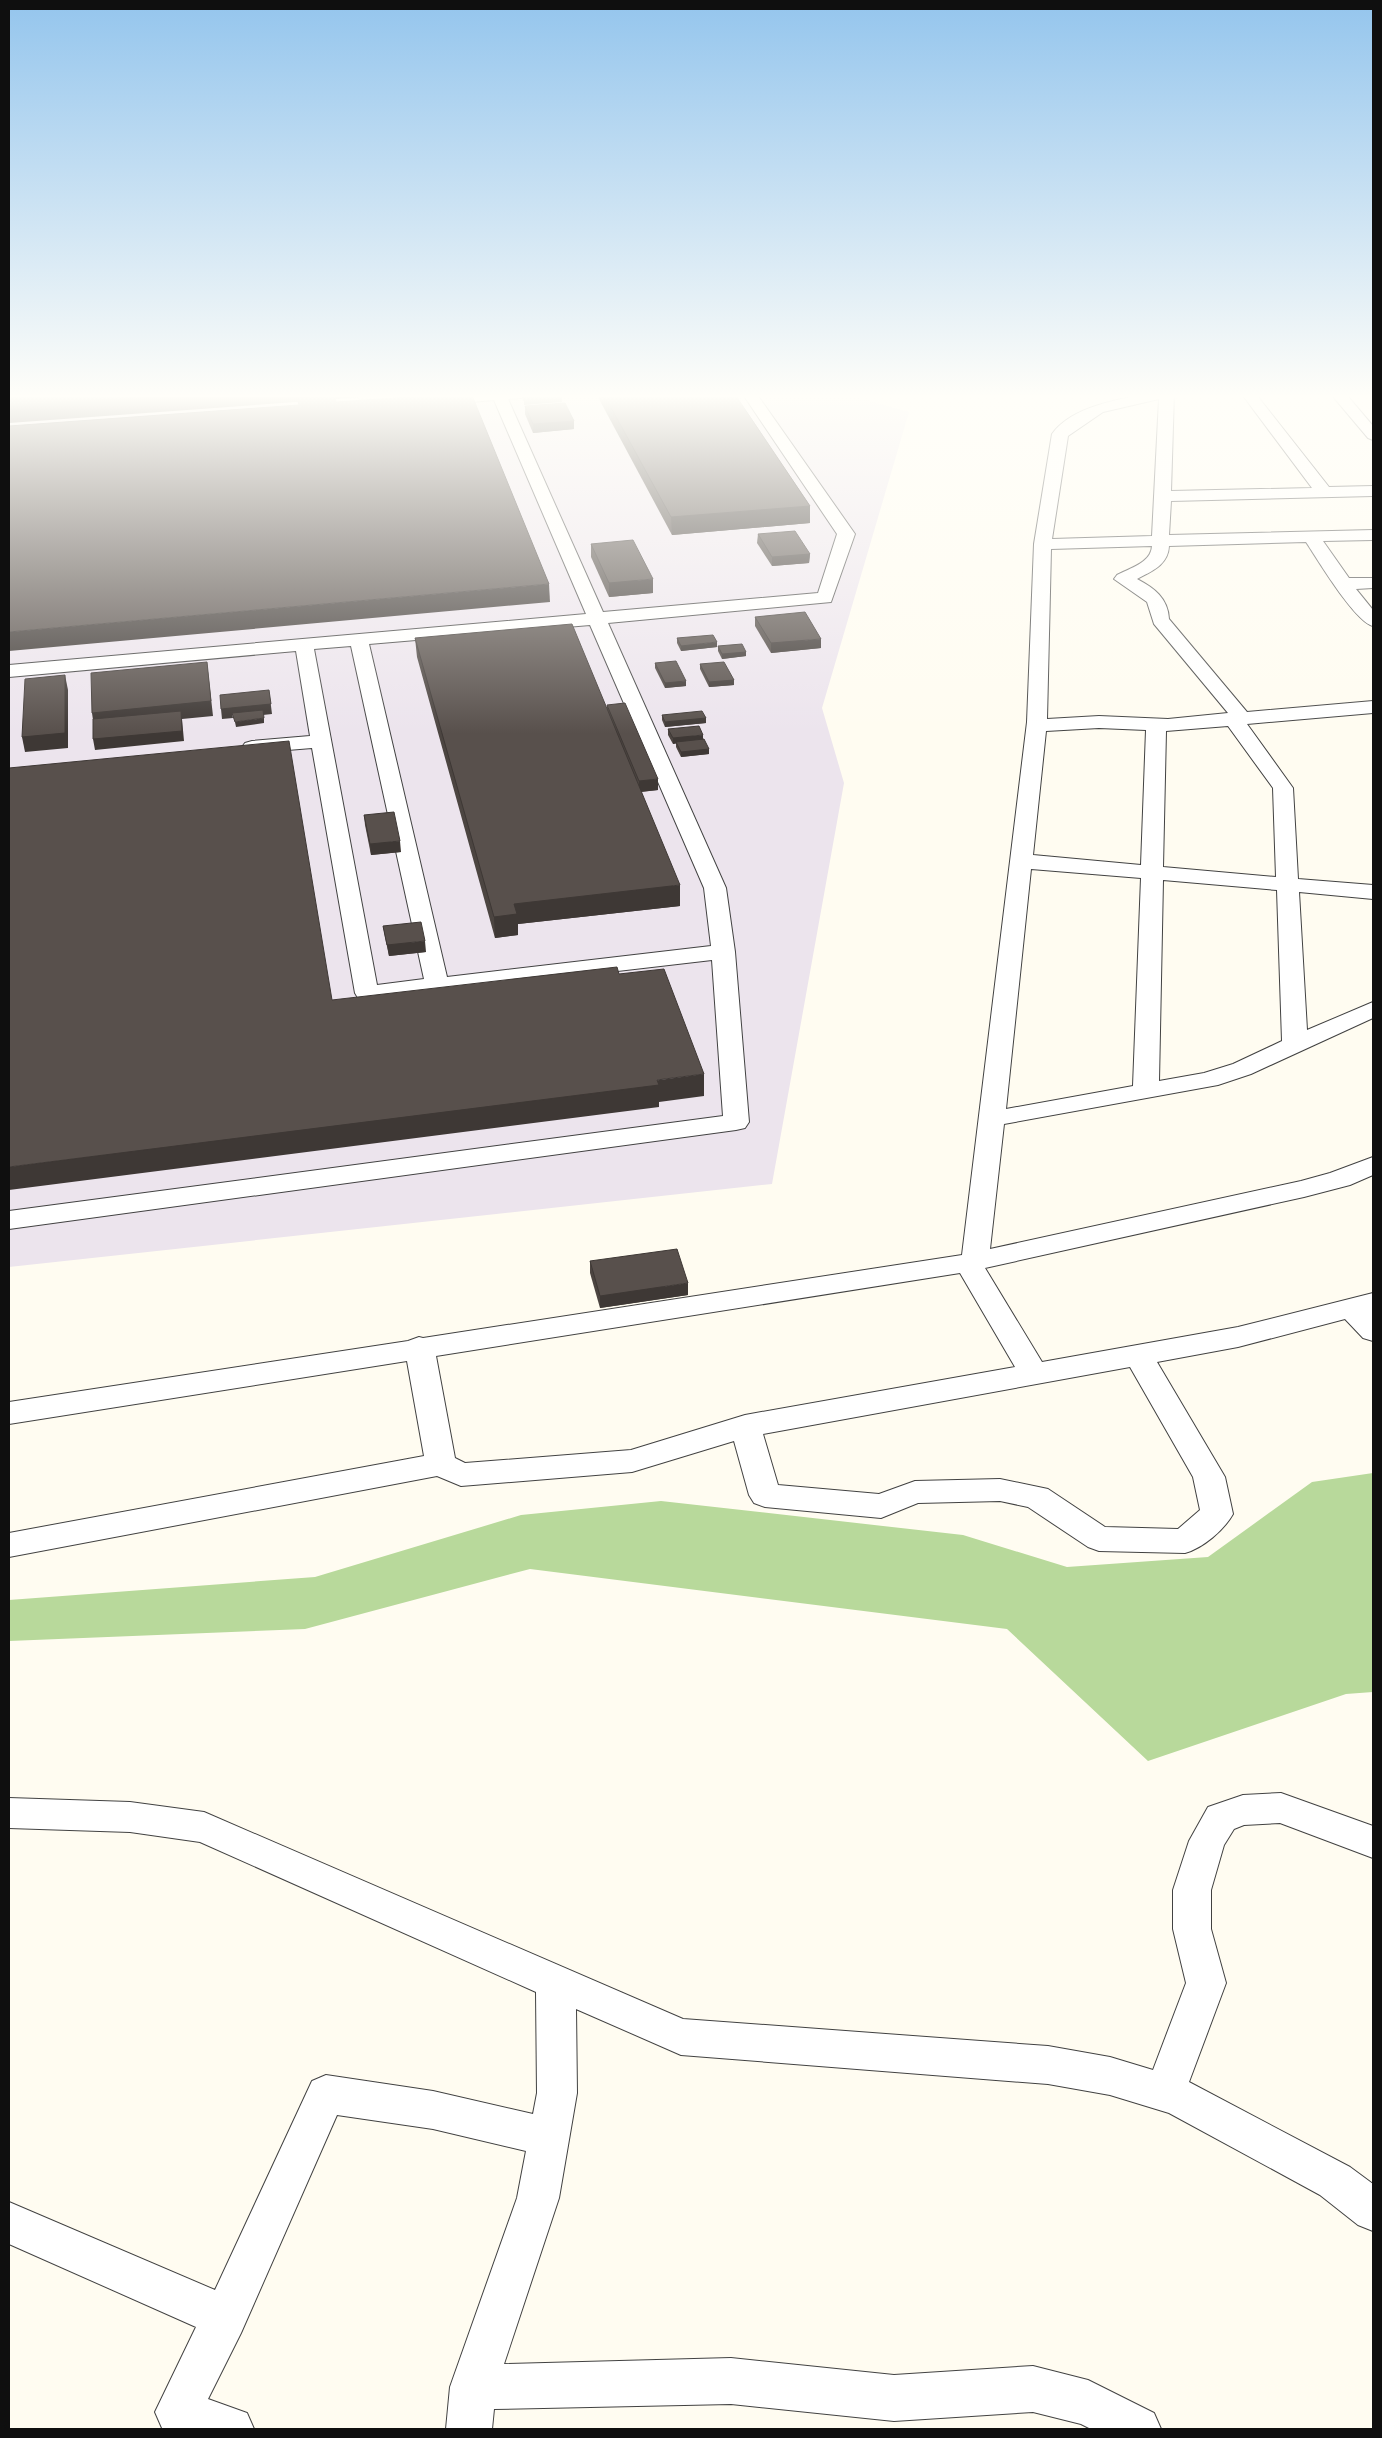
<svg xmlns="http://www.w3.org/2000/svg" width="1382" height="2438" viewBox="0 0 1382 2438" font-family="'Playfair Display',serif">
	<style>
		.industrial { fill: #ece4ed }
		.forest { fill: #b8d99b }
		.lines { fill: none; stroke-linecap: round; stroke-linejoin: round }
		.minor-casing { stroke: #424242; stroke-width: 2 }
		.minor { fill: #fff; fill-rule: evenodd }
		.wall { fill: #4c4541 }
		.shaded-wall { fill: #3e3835 }
		.building { fill: #58504c; stroke: #3e3835 }
	</style>
	<rect width="100%" height="100%" fill="#fffcf1"/>
	<!-- industrial -->
	<polygon class="industrial" points="9,393 842,393 909,412 822,708 844,783 772,1184 9,1267"/>
	<!-- forest -->
	<polygon class="forest" points="1373,1473 1373,1692 1346,1694 1148,1761 1007,1629 530,1569 305,1629 9,1641 9,1600 315,1577 521,1515 661,1501 963,1535 1067,1567 1208,1557 1312,1482"/>
	<g class="lines">
		<defs>
			<g id="minor">
				<path d="M 478,393 L 541,393 L 534,397 L 508,399 L 603,612 L 818,593 L 837,534 L 742,393 L 756,393 L 855,534 L 831,602 L 608,623 L 726,888 L 735,952 L 749,1122 L 745,1128 L 736,1130 L 9,1229 L 9,1211 L 723,1116 L 712,960 L 367,1000 L 358,998 L 355,993 L 312,748 L 252,753 L 245,751 L 242,747 L 245,743 L 252,741 L 310,736 L 296,651 L 9,677 L 9,665 L 586,614 L 494,400 L 437,405 L 429,400 L 437,395 ZM 590,625 L 704,888 L 711,946 L 447,977 L 369,644 ZM 351,646 L 424,979 L 377,985 L 314,649 Z"/>
				<path d="M 1149,393 L 1174,393 L 1171,491 L 1312,488 L 1241,393 L 1255,393 L 1329,487 L 1373,486 L 1373,496 L 1171,501 L 1169,535 L 1373,530 L 1373,540 L 1323,541 L 1349,578 L 1373,578 L 1373,588 L 1356,589 L 1373,610 L 1373,626 C 1355,622 1318,560 1306,542 L 1169,546 C 1168,565 1152,571 1137,579 C 1154,588 1168,598 1169,619 L 1247,712 L 1373,701 L 1373,713 L 1247,724 L 1293,788 L 1298,879 L 1373,885 L 1373,899 L 1299,892 L 1307,1030 L 1373,1002 L 1373,1018 L 1251,1074 L 1218,1085 L 1004,1124 L 990,1249 L 1301,1181 L 1330,1173 L 1373,1157 L 1373,1175 L 1350,1185 L 1304,1197 L 985,1268 L 1042,1362 L 1238,1327 L 1373,1293 L 1373,1341 L 1363,1338 L 1345,1319 L 1238,1347 L 1157,1362 L 1225,1477 L 1233,1514 C 1224,1530 1203,1548 1185,1553 L 1099,1551 L 1088,1547 L 1028,1507 L 1000,1501 L 918,1503 L 881,1518 L 765,1507 L 754,1503 L 749,1495 L 734,1441 L 632,1472 L 461,1486 L 437,1476 L 9,1557 L 9,1533 L 424,1456 L 407,1361 L 9,1424 L 9,1402 L 408,1341 L 419,1337 L 423,1338 L 962,1255 L 1027,722 L 1034,544 L 1052,434 C 1072,406 1118,400 1149,393 ZM 1159,399 L 1152,536 L 1052,539 L 1068,436 L 1103,412 ZM 1152,546 C 1151,563 1130,568 1117,575 L 1114,579 L 1147,602 L 1154,624 L 1228,713 L 1168,719 L 1099,716 L 1047,719 L 1051,549 ZM 1228,726 L 1273,788 L 1276,877 L 1163,867 L 1166,731 ZM 1099,728 L 1146,730 L 1141,865 L 1033,855 L 1046,731 ZM 1031,869 L 1141,878 L 1133,1086 L 1006,1109 ZM 1163,880 L 1277,890 L 1282,1041 L 1233,1064 L 1204,1073 L 1159,1081 ZM 960,1273 L 1015,1367 L 745,1415 L 631,1450 L 465,1463 L 455,1458 L 436,1356 ZM 1130,1367 L 1193,1477 L 1200,1510 L 1178,1529 L 1105,1527 L 1048,1489 L 1000,1479 L 915,1481 L 879,1494 L 778,1485 L 763,1434 Z"/>
				<polygon points="1330,393 1345,393 1373,426 1373,440 1368,438"/>
				<polygon points="1281,1793 1373,1826 1373,1858 1280,1823 1244,1825 1234,1829 1224,1845 1211,1890 1211,1929 1226,1983 1189,2082 1350,2167 1373,2184 1373,2231 1358,2225 1320,2195 1169,2113 1110,2095 1048,2084 681,2055 576,2009 577,2093 559,2198 504,2364 731,2358 894,2375 1033,2366 1088,2380 1154,2413 1161,2429 1091,2429 1081,2424 1033,2412 894,2421 731,2404 494,2409 492,2429 446,2429 450,2387 517,2198 526,2151 433,2129 337,2115 241,2333 208,2399 247,2413 254,2429 162,2428 155,2412 196,2327 9,2244 9,2202 215,2290 312,2081 326,2075 433,2091 533,2114 537,2093 536,1992 200,1842 130,1832 9,1828 9,1798 130,1802 204,1812 683,2019 1048,2046 1110,2057 1153,2070 1186,1983 1173,1929 1173,1890 1189,1841 1208,1807 1243,1795"/>
			</g>
		</defs>
		<!-- minor casing -->
		<use href="#minor" class="minor-casing"/>
		<!-- minor -->
		<use href="#minor" class="minor"/>
	</g>
	<!-- wall -->
	<g class="wall">
		<polygon points="598,393 734,393 810,506 810,523 672,535 599,399"/>
		<polygon points="525,406 574,421 574,429 533,433 525,414"/>
		<polygon points="758,534 810,554 809,563 772,566 757,543"/>
		<polygon points="591,544 653,593 609,597 591,557"/>
		<polygon points="755,617 821,648 771,653 755,626"/>
		<polygon points="415,638 607,709 607,705 658,790 641,792 680,906 518,924 518,935 495,938 417,657"/>
		<polygon points="677,638 717,647 681,651 677,643"/>
		<polygon points="718,646 746,652 746,656 722,659 718,651"/>
		<polygon points="655,663 686,686 665,688 655,668"/>
		<polygon points="700,664 734,680 734,685 709,687 700,669"/>
		<polygon points="662,715 706,718 706,723 665,727 662,720"/>
		<polygon points="668,729 703,739 709,754 681,757 676,747 676,743 673,744 668,735"/>
		<polygon points="364,815 401,852 371,855 365,825"/>
		<polygon points="383,926 426,952 389,956 385,937"/>
		<polygon points="590,1261 688,1295 600,1308 590,1273"/>
	</g>
	<!-- shaded-wall -->
	<g class="shaded-wall">
		<polygon points="196,393 419,393 9,423 9,406"/>
		<polygon points="562,398 562,402 524,405 524,401"/>
		<polygon points="574,421 574,429 533,433 533,424"/>
		<polygon points="810,506 810,523 672,535 671,517"/>
		<polygon points="810,554 809,563 772,566 772,557"/>
		<polygon points="653,579 653,593 609,597 609,583"/>
		<polygon points="549,584 550,602 9,651 9,632"/>
		<polygon points="821,639 821,648 771,653 771,643"/>
		<polygon points="717,642 717,647 681,651 681,646"/>
		<polygon points="746,652 746,656 722,659 722,654"/>
		<polygon points="207,662 213,716 182,719 184,741 95,750 93,739 94,727 92,713"/>
		<polygon points="65,675 68,690 68,748 25,752 22,737"/>
		<polygon points="734,680 734,685 709,687 709,682"/>
		<polygon points="686,681 686,686 665,688 665,683"/>
		<polygon points="269,690 272,714 234,718 232,713 233,718 222,719 221,709"/>
		<polygon points="264,718 264,723 236,727 235,722"/>
		<polygon points="706,718 706,723 665,727 665,722"/>
		<polygon points="703,735 703,740 673,744 673,738"/>
		<polygon points="709,749 709,754 681,757 681,752"/>
		<polygon points="658,779 658,790 639,792 639,781"/>
		<polygon points="400,841 401,852 371,855 370,844"/>
		<polygon points="680,885 680,906 518,924 518,935 495,938 494,917 514,904"/>
		<polygon points="425,941 426,952 389,956 387,945"/>
		<polygon points="704,1074 704,1096 659,1102 659,1107 9,1190 9,1167"/>
		<polygon points="688,1283 688,1295 600,1308 600,1296"/>
	</g>
	<!-- building -->
	<g class="building">
		<polygon points="9,393 196,393 9,406"/>
		<polygon points="465,393 471,393 549,584 9,632 9,426 299,405 297,398 335,396 336,402"/>
		<polygon points="559,393 562,398 524,401 521,395"/>
		<polygon points="603,393 734,393 810,506 671,517"/>
		<polygon points="565,403 574,421 533,424 525,406"/>
		<polygon points="795,531 810,554 772,557 758,534"/>
		<polygon points="633,540 653,579 609,583 591,544"/>
		<polygon points="805,612 821,639 771,643 755,617"/>
		<polygon points="572,624 680,885 514,904 517,914 494,917 415,638"/>
		<polygon points="713,635 717,642 681,646 677,638"/>
		<polygon points="742,644 746,652 722,654 718,646"/>
		<polygon points="676,661 686,681 665,683 655,663"/>
		<polygon points="207,662 211,701 92,713 91,673"/>
		<polygon points="724,662 734,680 709,682 700,664"/>
		<polygon points="65,675 65,733 22,737 25,679"/>
		<polygon points="269,690 271,704 221,709 220,695"/>
		<polygon points="625,703 658,779 639,781 607,705"/>
		<polygon points="263,710 264,718 235,722 232,713"/>
		<polygon points="181,711 182,731 93,739 93,719"/>
		<polygon points="702,711 706,718 665,722 662,715"/>
		<polygon points="699,726 703,735 673,738 668,729"/>
		<polygon points="704,739 709,749 681,752 676,742"/>
		<polygon points="289,741 332,1000 617,967 619,974 664,969 704,1074 657,1080 659,1085 9,1167 9,768"/>
		<polygon points="394,812 400,841 370,844 364,815"/>
		<polygon points="421,922 425,941 387,945 383,926"/>
		<polygon points="677,1249 688,1283 600,1296 590,1261"/>
	</g>
	<!-- sky -->
	<linearGradient id="sky" x2="0" y2="1"><stop stop-color="#94c5ed"/><stop offset="0.54" stop-color="#fffef9"/><stop offset="1" stop-color="#fffef9" stop-opacity="0"/></linearGradient>
	<rect width="1382" height="734" fill="url(#sky)"/>
	<!-- border -->
	<rect width="1382" height="2438" fill="none" stroke="#0f0f0f" stroke-width="20"/>
</svg>
